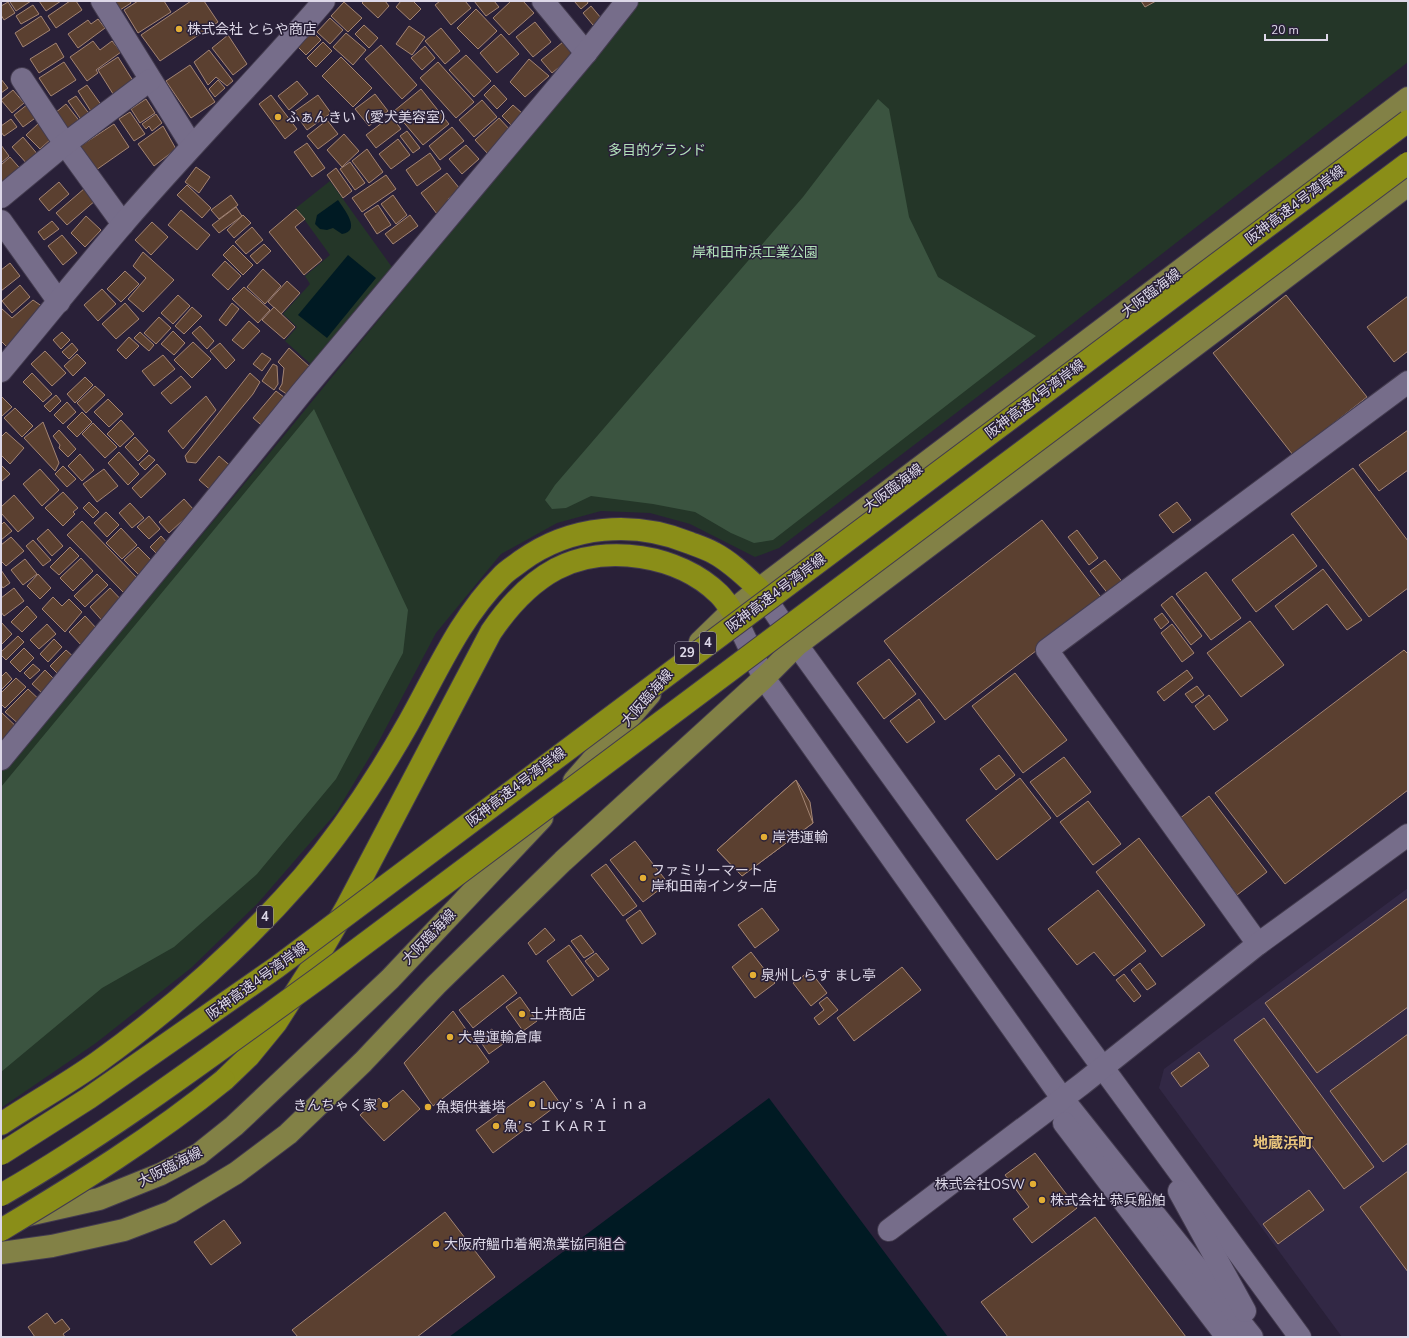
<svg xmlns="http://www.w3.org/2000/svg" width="1409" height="1338" viewBox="0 0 1409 1338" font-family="'Nunito Sans','Noto Sans JP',sans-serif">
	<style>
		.built { fill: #322845 }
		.green { fill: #243628 }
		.forest { fill: #3b5440 }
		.water { fill: #001a23 }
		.building { fill: #5b4030; stroke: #a38473 }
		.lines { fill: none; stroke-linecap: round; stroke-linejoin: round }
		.minor-casing { stroke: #433b4f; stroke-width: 24 }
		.major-casing { stroke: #433b4f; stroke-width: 24 }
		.highway-casing { stroke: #433b4f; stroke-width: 24 }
		.minor { stroke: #766d8a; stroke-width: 22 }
		.major { stroke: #828146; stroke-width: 22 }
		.highway { stroke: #8a8e18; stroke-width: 22 }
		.highway-bridge-casing { stroke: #433b4f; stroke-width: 24; stroke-linecap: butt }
		.highway-bridge { stroke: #8a8e18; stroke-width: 22 }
		.poi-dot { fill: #e3ae34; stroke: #292038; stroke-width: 1.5 }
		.labels { text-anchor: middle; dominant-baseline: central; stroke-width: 3; stroke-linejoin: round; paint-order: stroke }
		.shield { fill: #292038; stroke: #a7a1b3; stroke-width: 1 }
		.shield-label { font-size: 13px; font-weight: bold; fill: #ddd8e8 }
		.poi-label { font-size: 14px; fill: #ddd8e8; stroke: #292038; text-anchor: start }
		.park-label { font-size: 14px; fill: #b1e2b9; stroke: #292038 }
		.street-label { font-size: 14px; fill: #ddd8e8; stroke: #292038 }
		.neighbourhood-label { font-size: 15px; font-weight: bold; fill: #e7c37b; stroke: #292038 }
	</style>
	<rect width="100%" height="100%" fill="#292038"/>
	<!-- built -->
	<polygon class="built" points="1408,888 1408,1337 1342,1337 1159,1088 1164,1069"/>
	<!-- green -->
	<g class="green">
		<path d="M 635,1 L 1408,1 L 1408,62 L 1040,349 L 779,548 L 755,557 L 690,524 L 650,513 L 601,511 L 557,523 L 501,554 L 436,633 L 378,743 L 336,813 L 258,903 L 191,968 L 96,1043 L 1,1108 L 1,772 C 219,520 427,261 635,1 Z"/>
		<polygon points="330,181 394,270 314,367 285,341 297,327 283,314 310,284 305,276 330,255 296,208"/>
	</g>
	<!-- forest -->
	<g class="forest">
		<polygon points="878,99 889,109 909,217 938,277 1036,336 773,540 754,543 731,533 695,512 653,504 591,496 566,508 552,509 545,500 555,485 803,197"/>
		<polygon points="314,409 408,610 403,653 336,779 257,874 174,947 102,988 1,1072 1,787"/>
	</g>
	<!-- water -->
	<g class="water">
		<path d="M 338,200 C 344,209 362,231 342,234 L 333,228 L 327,230 L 320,229 L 315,224 L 317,215 Z"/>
		<polygon points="348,255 376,278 327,338 298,315"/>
		<polygon points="769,1098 948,1337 449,1337"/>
	</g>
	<!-- building -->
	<g class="building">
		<polygon points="11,1 31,1 16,11 10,2"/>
		<polygon points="39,1 61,1 46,11"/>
		<polygon points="70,1 76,1 82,10 56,28 48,16"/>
		<polygon points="115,1 130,1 131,3 120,10"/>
		<polygon points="138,1 164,1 171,12 138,33 124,10"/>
		<polygon points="191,1 204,1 218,22 160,61 141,35"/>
		<polygon points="364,1 385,1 389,6 378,18 362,3"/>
		<polygon points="401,1 413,1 421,9 410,20 396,7"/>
		<polygon points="440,1 465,1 471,8 451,25 435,5"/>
		<polygon points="474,1 494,1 499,7 486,16"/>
		<polygon points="511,1 523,1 534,13 509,35 493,18"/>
		<polygon points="574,1 587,1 588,3 581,9"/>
		<polygon points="1141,1 1156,1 1145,7"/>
		<polygon points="8,2 15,13 4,20 1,15 1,6"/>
		<polygon points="344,2 362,18 348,32 331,16"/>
		<polygon points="33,5 39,14 21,24 16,16"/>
		<polygon points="591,6 601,18 593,25 583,13"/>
		<polygon points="476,9 497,31 478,49 457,28"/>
		<polygon points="41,16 50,30 23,47 15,33"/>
		<polygon points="330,18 343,30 330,44 317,32"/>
		<polygon points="98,19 105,28 78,48 68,34 88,20 91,24"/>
		<polygon points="535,22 551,42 533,57 516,37"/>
		<polygon points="364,25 378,38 369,48 355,34"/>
		<polygon points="409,26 425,37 412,55 396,44"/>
		<polygon points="441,28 460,51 445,64 425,41"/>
		<polygon points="313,32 321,40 306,55 298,47"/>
		<polygon points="346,33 366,50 353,65 333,47"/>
		<polygon points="501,34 519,54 497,73 480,53"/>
		<polygon points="228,35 247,64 233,75 212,48"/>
		<polygon points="93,41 100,50 112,41 121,52 96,70 98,73 87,81 70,57"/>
		<polygon points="323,42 332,51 316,67 307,58"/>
		<polygon points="563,42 574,55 552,73 541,60"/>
		<polygon points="56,43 64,57 39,73 30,59"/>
		<polygon points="381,45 417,85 402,99 365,59"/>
		<polygon points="425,46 435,58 422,70 411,58"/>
		<polygon points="209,50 233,81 227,86 216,77 208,85 194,62"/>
		<polygon points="466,55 491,81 474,97 449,70"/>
		<polygon points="118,57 135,84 115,97 98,70"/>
		<polygon points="341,57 372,88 353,107 322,76"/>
		<polygon points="529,59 549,76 525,97 510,82"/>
		<polygon points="64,62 76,80 51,96 39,78"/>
		<polygon points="438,62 474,102 456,118 420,78"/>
		<polygon points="190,65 215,102 191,118 166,81"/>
		<polygon points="1,79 8,88 1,93"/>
		<polygon points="218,80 225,88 215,97 209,89"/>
		<polygon points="297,81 308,94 289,110 278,96"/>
		<polygon points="87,85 102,106 92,113 78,91"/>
		<polygon points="494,85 507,99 497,109 484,95"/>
		<polygon points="421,89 449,124 423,145 394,111"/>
		<polygon points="13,90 24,103 12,113 1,100"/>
		<polygon points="375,94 388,111 369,126 355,109"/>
		<polygon points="271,95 297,129 285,139 259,104"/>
		<polygon points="318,95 331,113 307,130 294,112"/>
		<polygon points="76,96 90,115 82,121 68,101"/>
		<polygon points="146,99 155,113 140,123 131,109"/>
		<polygon points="482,100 497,117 474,137 459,120"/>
		<polygon points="28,104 38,116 23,127 14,115"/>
		<polygon points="66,104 81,123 69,132 55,113"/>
		<polygon points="513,105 523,114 512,126 502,116"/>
		<polygon points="130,112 145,134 134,141 119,119"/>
		<polygon points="156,114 162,123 152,131 149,126 146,129 142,124"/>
		<polygon points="391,116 401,129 376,148 366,135"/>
		<polygon points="499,118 511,131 489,155 475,140"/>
		<polygon points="11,119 17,127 4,136 1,132 1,126"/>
		<polygon points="327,120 338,134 318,149 307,136"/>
		<polygon points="39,123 52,138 40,149 26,135"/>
		<polygon points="114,124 129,147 96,170 79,147"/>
		<polygon points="163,126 176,149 154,166 138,144"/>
		<polygon points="452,127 464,141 440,160 429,146"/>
		<polygon points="407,131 420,148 413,153 400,136"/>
		<polygon points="344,134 359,151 342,167 327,150"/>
		<polygon points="23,137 39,156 28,165 12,147"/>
		<polygon points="398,139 410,155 391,169 379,154"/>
		<polygon points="307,143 325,168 312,177 294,152"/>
		<polygon points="1,145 9,156 1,163"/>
		<polygon points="466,145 479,159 462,174 449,159"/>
		<polygon points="367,149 383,172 369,183 352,161"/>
		<polygon points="430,153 441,169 417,186 406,170"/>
		<polygon points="10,157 24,173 1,184 1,165"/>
		<polygon points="350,162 365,183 355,190 340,169"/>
		<polygon points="196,167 210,177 199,193 185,182"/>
		<polygon points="336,168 352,191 343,198 327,175"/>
		<polygon points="447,173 460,189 448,199 451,203 437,214 421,193"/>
		<polygon points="386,175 396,189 362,212 352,198"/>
		<polygon points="59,182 69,194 49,211 39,199"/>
		<polygon points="187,185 211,208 202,218 177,195"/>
		<polygon points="85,188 96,200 67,225 56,213"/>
		<polygon points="231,195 238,205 219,219 211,210"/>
		<polygon points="393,195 407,215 396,224 381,204"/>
		<polygon points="378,205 391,225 377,234 364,214"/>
		<polygon points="236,207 242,216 219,233 212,225"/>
		<polygon points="296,209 305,219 295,227 322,260 304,275 269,232"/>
		<polygon points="181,210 210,235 197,250 168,225"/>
		<polygon points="243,215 251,223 234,238 227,230"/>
		<polygon points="410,215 418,226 393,244 385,234"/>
		<polygon points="86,216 101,230 85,247 71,233"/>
		<polygon points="52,221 59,229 44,240 38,232"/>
		<polygon points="152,222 168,237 151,255 135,240"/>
		<polygon points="252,227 263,240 246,254 235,242"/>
		<polygon points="62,235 77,253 63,265 48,246"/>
		<polygon points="264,244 271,251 257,264 250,256"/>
		<polygon points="233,245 253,265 243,275 223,255"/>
		<polygon points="143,252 174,280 143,312 128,299 146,278 133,266"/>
		<polygon points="225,261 241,276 228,290 212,275"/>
		<polygon points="10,263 20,276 1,291 1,270"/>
		<polygon points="263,269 281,286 265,304 247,287"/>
		<polygon points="125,271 139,284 121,302 107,289"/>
		<polygon points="287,281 300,293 281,314 268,302"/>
		<polygon points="20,285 30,297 12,313 2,301"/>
		<polygon points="244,287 270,310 258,323 232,299"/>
		<polygon points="102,289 116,304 98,321 84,305"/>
		<polygon points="178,295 190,306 173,324 161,313"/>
		<polygon points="1286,295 1367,397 1293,455 1213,353"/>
		<polygon points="1408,296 1408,351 1394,362 1367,327"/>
		<polygon points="33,300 43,307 10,350 1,341 1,308 12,318"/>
		<polygon points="125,303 139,319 116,339 102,324"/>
		<polygon points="232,303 239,309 226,326 219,320"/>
		<polygon points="192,307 202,316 184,334 175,326"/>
		<polygon points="274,307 295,327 284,339 262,320"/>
		<polygon points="159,317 171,328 156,344 144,333"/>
		<polygon points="249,321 260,331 243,349 232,340"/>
		<polygon points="200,326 214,341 207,349 192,333"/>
		<polygon points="173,331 185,343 174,355 161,344"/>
		<polygon points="62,332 70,340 61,349 53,340"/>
		<polygon points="140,332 154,345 149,351 134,338"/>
		<polygon points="129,337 139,346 126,359 117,350"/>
		<polygon points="193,342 211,359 192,378 174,360"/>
		<polygon points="72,343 78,350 69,359 62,352"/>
		<polygon points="220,343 235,360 226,369 210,351"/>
		<polygon points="289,348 311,368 288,395 279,389 282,384 284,368 278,362"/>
		<polygon points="45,351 66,373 52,386 31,364"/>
		<polygon points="262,353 271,359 262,371 253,364"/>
		<polygon points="77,354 86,363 73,376 64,366"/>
		<polygon points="163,355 175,369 154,386 142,371"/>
		<polygon points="273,364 277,366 278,384 274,390 262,381"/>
		<polygon points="32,373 52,394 43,402 23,382"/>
		<polygon points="250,373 260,382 253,394 196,463 187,462 185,456"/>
		<polygon points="181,376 191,387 171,404 161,393"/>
		<polygon points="85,377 93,385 75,403 67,394"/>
		<polygon points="95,386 105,395 86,413 77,403"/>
		<polygon points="276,391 289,401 266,429 253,418"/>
		<polygon points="56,395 61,401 50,412 44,406"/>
		<polygon points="1,396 12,407 2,416 1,416"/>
		<polygon points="206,396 216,410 183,449 168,431"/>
		<polygon points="108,399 123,414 109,427 94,412"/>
		<polygon points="67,402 76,412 63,424 54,415"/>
		<polygon points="15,408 33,426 22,437 4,418"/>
		<polygon points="82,412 92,422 77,437 67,427"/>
		<polygon points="121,420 134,434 120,447 107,434"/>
		<polygon points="43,422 59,463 55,471 24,438"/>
		<polygon points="93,423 117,447 105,458 82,434"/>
		<polygon points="59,430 76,449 68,457 59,448 60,445 53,436"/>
		<polygon points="1408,430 1408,470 1379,491 1359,465"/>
		<polygon points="6,432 24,448 10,464 1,455 1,437"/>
		<polygon points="135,437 148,451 138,461 125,447"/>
		<polygon points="119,452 139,474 128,485 108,463"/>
		<polygon points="80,454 94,470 82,481 68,466"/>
		<polygon points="149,455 155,460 145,470 139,464"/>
		<polygon points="219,456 234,469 214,493 199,480"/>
		<polygon points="157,464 166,474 141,498 132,488"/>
		<polygon points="1,465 10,474 1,482"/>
		<polygon points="63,466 76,479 67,487 55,474"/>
		<polygon points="1353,468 1408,541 1408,588 1369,617 1291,514"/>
		<polygon points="40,469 59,490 42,506 23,484"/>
		<polygon points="104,469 118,486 97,502 83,484"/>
		<polygon points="63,492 78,508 73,512 75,514 63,526 45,508"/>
		<polygon points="14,495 34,518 18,532 1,513 1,507"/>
		<polygon points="184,499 194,510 169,533 159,522"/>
		<polygon points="89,502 99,512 93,518 83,508"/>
		<polygon points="1177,502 1191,520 1173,533 1159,515"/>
		<polygon points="130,503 144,518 132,528 119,513"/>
		<polygon points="106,512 119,525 107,537 94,523"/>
		<polygon points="149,516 160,529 149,539 137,527"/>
		<polygon points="1042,520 1103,600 945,720 884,641"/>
		<polygon points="82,521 139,580 125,594 67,535"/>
		<polygon points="4,522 12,531 1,540 1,525"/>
		<polygon points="121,528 137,545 122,559 106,543"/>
		<polygon points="48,529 63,546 52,556 37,539"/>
		<polygon points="1077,530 1098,558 1089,565 1068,537"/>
		<polygon points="1293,534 1317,566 1256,612 1232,580"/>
		<polygon points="161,536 170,546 160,557 150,547"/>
		<polygon points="11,537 24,551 6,566 1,561 1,545"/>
		<polygon points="33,540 51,560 43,566 26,546"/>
		<polygon points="70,547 79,556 59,575 50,567"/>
		<polygon points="138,547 154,563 140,576 124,560"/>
		<polygon points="81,558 93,571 73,591 60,578"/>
		<polygon points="25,559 37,574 23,585 11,570"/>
		<polygon points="1105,560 1124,584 1109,595 1090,571"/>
		<polygon points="1323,569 1362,620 1347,630 1327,604 1293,630 1275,606"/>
		<polygon points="1,570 10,583 3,588 1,585"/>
		<polygon points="1206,572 1241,618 1211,640 1176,594"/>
		<polygon points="38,574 51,588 40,599 27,586"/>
		<polygon points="97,574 108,585 85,607 74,596"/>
		<polygon points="14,588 24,601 4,616 1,612 1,598"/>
		<polygon points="110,588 126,605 106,625 90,607"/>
		<polygon points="1172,596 1202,636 1191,645 1161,605"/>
		<polygon points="53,597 62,606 69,599 82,612 65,632 42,609"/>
		<polygon points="27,606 37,617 22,632 11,622"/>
		<polygon points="1162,613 1169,622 1161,629 1154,619"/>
		<polygon points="85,616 98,630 82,646 69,632"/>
		<polygon points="1250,621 1284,665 1241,697 1207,653"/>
		<polygon points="1,622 12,634 1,645"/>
		<polygon points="47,624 56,634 39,649 30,640"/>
		<polygon points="1172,624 1194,653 1182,662 1161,633"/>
		<polygon points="18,636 24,642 6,660 1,655 1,652"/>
		<polygon points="54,639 62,647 48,662 40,654"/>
		<polygon points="24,648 34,658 20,672 10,662"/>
		<polygon points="66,650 76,659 60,676 50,666"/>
		<polygon points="1404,650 1408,654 1408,790 1285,884 1215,793"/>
		<polygon points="889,659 916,694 884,719 857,683"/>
		<polygon points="33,664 40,670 30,679 24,673"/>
		<polygon points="45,670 56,681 43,694 32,684"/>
		<polygon points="1187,670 1193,678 1164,701 1157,692"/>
		<polygon points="6,672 12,679 1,690 1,677"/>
		<polygon points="1015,673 1067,740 1023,773 972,706"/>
		<polygon points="16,678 26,687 5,708 1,704 1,693"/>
		<polygon points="1197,686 1204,695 1192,703 1185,694"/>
		<polygon points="28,689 43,703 21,726 5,712"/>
		<polygon points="1209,695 1228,720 1214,730 1195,706"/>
		<polygon points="919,699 935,722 907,743 890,721"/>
		<polygon points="1,712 21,731 1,754"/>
		<polygon points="999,755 1015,775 996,790 980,769"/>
		<polygon points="1064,757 1091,792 1057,817 1030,782"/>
		<polygon points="1020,778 1051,818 997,860 966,820"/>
		<polygon points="796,780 810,802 813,823 742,876 717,850"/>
		<polygon points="796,780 813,823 742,876 717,850"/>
		<polygon points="1209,796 1267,872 1237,895 1179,819"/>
		<polygon points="1088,801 1121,844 1093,865 1060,822"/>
		<polygon points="1139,838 1205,925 1162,957 1096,872"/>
		<polygon points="635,841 668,883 643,902 610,860"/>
		<polygon points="606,864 637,906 623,916 591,875"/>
		<polygon points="1098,890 1146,951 1114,976 1094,952 1077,965 1048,929"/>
		<polygon points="1408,898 1408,1007 1317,1073 1265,1003"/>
		<polygon points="762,908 779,930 755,948 738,925"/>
		<polygon points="640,910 656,934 642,944 626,920"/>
		<polygon points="545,928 555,940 536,955 528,943"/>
		<polygon points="581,935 594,952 584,958 571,941"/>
		<polygon points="569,945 594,980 572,996 547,961"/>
		<polygon points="751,952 775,983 755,998 732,967"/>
		<polygon points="596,953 609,969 598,977 585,961"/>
		<polygon points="1140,963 1156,984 1147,990 1131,970"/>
		<polygon points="902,967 921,990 854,1041 837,1018"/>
		<polygon points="810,971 827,993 811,1006 793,983"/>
		<polygon points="1124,974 1141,996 1134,1002 1116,980"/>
		<polygon points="503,975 517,993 473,1028 459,1010"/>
		<polygon points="520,997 537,1021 523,1031 506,1007"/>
		<polygon points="827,997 838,1010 819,1025 814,1018 824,1010 819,1003"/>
		<polygon points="453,1011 489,1062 433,1106 404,1063"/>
		<polygon points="1264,1018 1374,1167 1344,1189 1234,1040"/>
		<polygon points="492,1029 503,1044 489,1054 478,1038"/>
		<polygon points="1408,1034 1408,1143 1383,1162 1330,1091"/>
		<polygon points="1199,1052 1209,1066 1181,1087 1171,1073"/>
		<polygon points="544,1081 560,1103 493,1153 476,1130"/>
		<polygon points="403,1090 420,1109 384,1141 360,1115 379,1098 385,1105"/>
		<polygon points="1035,1153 1077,1208 1032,1243 1013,1219 1029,1207 1005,1175"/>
		<polygon points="1408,1171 1408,1272 1360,1207"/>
		<polygon points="1309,1190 1324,1210 1278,1244 1263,1224"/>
		<polygon points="445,1212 495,1277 417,1337 298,1337 292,1330"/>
		<polygon points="1095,1217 1186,1337 1008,1337 981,1302"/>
		<polygon points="224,1220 241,1243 211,1265 194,1242"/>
		<polygon points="47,1313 55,1324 62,1319 70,1329 63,1334 65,1337 35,1337 28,1327"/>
	</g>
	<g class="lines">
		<defs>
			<g id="minor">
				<polyline points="102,1 192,146"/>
				<polyline points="543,1 586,53"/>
				<polyline points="22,79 65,144 123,224"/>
				<polyline points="1,197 65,144 150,80"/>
				<polyline points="1,221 59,302"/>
				<path d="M 1,371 C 42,322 82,272 123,224 C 188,148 259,77 324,1"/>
				<polyline points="759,589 797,645 1073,1027 1300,1337"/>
				<polyline points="732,611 764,678 1062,1098 1252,1337"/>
				<polyline points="1,759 208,508 302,392 586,53 627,1"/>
				<polyline points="1258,944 1047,650 1408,382"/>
				<polyline points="1064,1123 1227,1337"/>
				<polyline points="1179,1191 1245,1311"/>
				<polyline points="889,1230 1082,1084 1258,944 1408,835"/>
			</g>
			<g id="major">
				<polyline points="700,642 732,611 759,589 1408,98"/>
				<polyline points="574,781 650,694"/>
				<polyline points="28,1215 99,1199 161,1174 199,1154 234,1126 390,979 542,818"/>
				<polyline points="1,1253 52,1246 124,1230 171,1212 236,1173 288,1134 363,1062 436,985 563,861 764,678 797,645 1408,185"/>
			</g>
			<g id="highway">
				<path d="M 224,1080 L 249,1056 L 276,1023 L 310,970 L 346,908 L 491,632 C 508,607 528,584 556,569 C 606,543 679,555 719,594 C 724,599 728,605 732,611"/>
				<path d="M 1,1124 C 33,1103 67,1084 98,1062 C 173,1008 243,946 303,877 C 344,829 378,777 409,722 C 437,672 460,618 501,577 C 507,570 515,566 521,561 C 571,525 634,520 690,543 C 698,546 707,549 714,553 C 731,562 745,576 759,589"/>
			</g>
		</defs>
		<!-- minor casing -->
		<use href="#minor" class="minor-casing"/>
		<!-- major casing -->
		<use href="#major" class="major-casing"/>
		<!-- highway casing -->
		<use href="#highway" class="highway-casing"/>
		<!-- minor -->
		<use href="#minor" class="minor"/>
		<!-- major -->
		<use href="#major" class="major"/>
		<!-- highway -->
		<use href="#highway" class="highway"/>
		<defs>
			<g id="highway-bridge">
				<polyline points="1,1154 89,1098 277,967 1408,121"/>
				<path d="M 1,1195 C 112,1131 215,1053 319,978 L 1408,163"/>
				<path d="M 1,1230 C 78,1184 154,1137 224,1080"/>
			</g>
		</defs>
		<!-- highway-bridge casing -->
		<use href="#highway-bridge" class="highway-bridge-casing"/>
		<!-- highway-bridge -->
		<use href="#highway-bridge" class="highway-bridge"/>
	</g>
	<!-- markers -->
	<g class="poi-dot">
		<circle cx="179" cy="29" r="4"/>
		<circle cx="278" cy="117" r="4"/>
		<circle cx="764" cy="837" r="4"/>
		<circle cx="643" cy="878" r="4"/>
		<circle cx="753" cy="975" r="4"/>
		<circle cx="522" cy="1014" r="4"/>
		<circle cx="450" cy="1037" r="4"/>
		<circle cx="532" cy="1104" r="4"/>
		<circle cx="385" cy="1105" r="4"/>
		<circle cx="428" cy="1107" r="4"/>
		<circle cx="496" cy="1126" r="4"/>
		<circle cx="1033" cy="1184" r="4"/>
		<circle cx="1042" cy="1200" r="4"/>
		<circle cx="436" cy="1244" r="4"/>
	</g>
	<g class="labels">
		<!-- shield labels -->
		<g class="shield">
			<rect x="700" y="632" width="16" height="22" rx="3"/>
			<rect x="675" y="642" width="24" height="22" rx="3"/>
			<rect x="257" y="906" width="16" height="22" rx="3"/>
		</g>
		<g class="shield-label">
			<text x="708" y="643">4</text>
			<text x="687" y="653">29</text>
			<text x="265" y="917">4</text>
		</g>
		<!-- poi labels -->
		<g class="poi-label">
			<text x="187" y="29">株式会社 とらや商店</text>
			<text x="286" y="117">ふぁんきい（愛犬美容室）</text>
			<text x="772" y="837">岸港運輸</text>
			<text x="651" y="870">ファミリーマート<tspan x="651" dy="16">岸和田南インター店</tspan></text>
			<text x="761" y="975">泉州しらす まし亭</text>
			<text x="530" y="1014">土井商店</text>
			<text x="458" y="1037">大豊運輸倉庫</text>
			<text x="540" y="1104">Lucy’ｓ ’Ａｉｎａ</text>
			<text x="377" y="1105" text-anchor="end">きんちゃく家</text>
			<text x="436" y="1107">魚類供養塔</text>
			<text x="504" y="1126">魚’ｓ ＩＫＡＲＩ</text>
			<text x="1025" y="1184" text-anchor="end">株式会社OSW</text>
			<text x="1050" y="1200">株式会社 恭兵船舶</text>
			<text x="444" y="1244">大阪府鰮巾着網漁業協同組合</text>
		</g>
		<!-- park labels -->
		<g class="park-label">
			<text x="657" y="150">多目的グランド</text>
			<text x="755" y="252">岸和田市浜工業公園</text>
		</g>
		<!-- street labels -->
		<g class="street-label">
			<text transform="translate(1295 205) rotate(-37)">阪神高速4号湾岸線</text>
			<text transform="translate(1151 293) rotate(-37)">大阪臨海線</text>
			<text transform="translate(1035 399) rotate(-37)">阪神高速4号湾岸線</text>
			<text transform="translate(893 488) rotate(-37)">大阪臨海線</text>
			<text transform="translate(776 593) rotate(-37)">阪神高速4号湾岸線</text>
			<text transform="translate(647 698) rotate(-49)">大阪臨海線</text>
			<text transform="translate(516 787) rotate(-37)">阪神高速4号湾岸線</text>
			<text transform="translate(429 937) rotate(-46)">大阪臨海線</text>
			<text transform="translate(257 981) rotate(-36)">阪神高速4号湾岸線</text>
			<text transform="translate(170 1167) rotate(-27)">大阪臨海線</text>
		</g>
		<!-- neighbourhood labels -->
		<g class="neighbourhood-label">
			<text x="1283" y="1143">地蔵浜町</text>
		</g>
	</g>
	<!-- border -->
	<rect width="1409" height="1338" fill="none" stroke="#ddd8e8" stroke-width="4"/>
	<!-- scale -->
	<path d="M1265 34v6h62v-6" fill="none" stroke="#ddd8e8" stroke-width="2"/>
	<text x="1271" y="34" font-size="12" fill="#ddd8e8" stroke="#292038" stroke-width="3" paint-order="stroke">20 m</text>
</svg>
